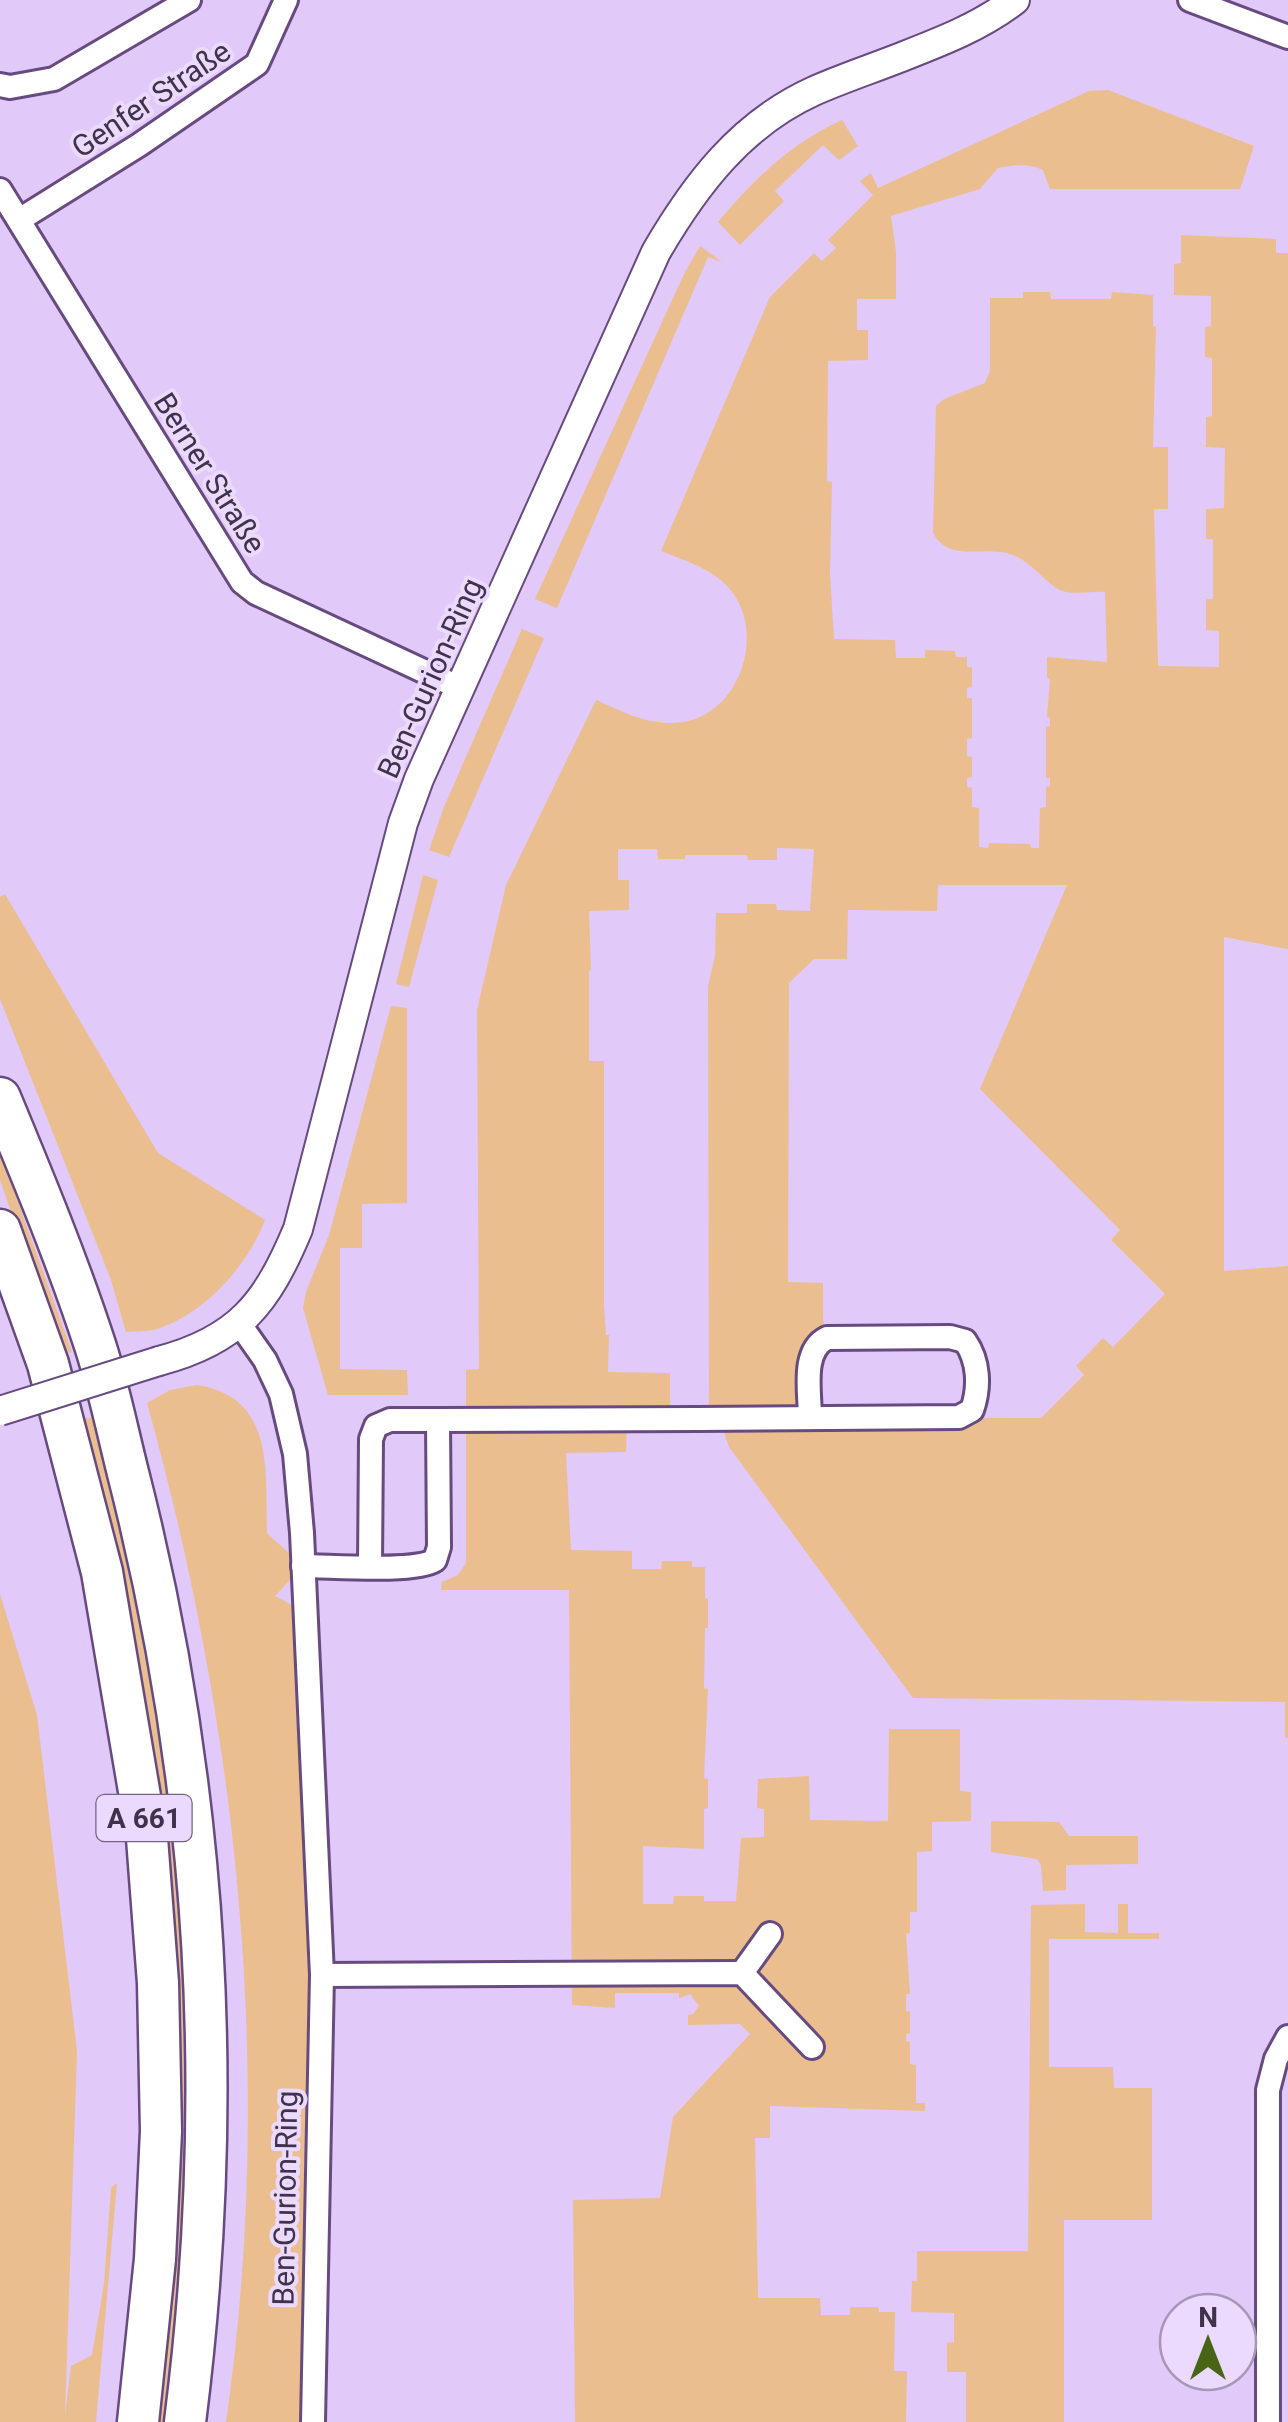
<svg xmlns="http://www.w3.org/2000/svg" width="1288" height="2422" viewBox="0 0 1288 2422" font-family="Roboto,sans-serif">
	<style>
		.green { fill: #ebbe8f; fill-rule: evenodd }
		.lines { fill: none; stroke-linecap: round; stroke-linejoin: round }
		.minor-casing { stroke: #674b80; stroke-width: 28 }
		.tertiary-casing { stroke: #674b80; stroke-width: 32 }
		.motorway-casing { stroke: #674b80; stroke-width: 45 }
		.minor { stroke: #fff; stroke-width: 22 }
		.tertiary { stroke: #fff; stroke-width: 28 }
		.motorway { stroke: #fff; stroke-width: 40 }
		.tertiary-bridge-casing { stroke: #674b80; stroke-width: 32; stroke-linecap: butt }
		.tertiary-bridge { stroke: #fff; stroke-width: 28 }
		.labels { text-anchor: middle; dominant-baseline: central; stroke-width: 8; stroke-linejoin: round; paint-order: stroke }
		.shield { fill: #ebd9fe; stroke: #736581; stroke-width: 2.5 }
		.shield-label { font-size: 28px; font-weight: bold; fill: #3f334c }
		.street-label { font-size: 30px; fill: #3f334c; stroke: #ebd9fe }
	</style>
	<rect width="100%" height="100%" fill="#e1c9fa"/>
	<!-- green -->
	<g class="green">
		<path d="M 1108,90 L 1254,146 L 1240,189 L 1050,189 L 1043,170 C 1028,163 1014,165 998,168 L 980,189 L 891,216 L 896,252 L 896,299 L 857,299 L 857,330 L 868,330 L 868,360 L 828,361 L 827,481 L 832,482 L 830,573 L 834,639 L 895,640 L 896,658 L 925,658 L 925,650 L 955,651 L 956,657 L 967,657 L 967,667 L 972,667 L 972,687 L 967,688 L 967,698 L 972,698 L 972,738 L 967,739 L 967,756 L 972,757 L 972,777 L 967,778 L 967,787 L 972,788 L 972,807 L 979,808 L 979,847 L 988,848 L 989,843 L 1030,844 L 1031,848 L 1039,848 L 1040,808 L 1046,807 L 1046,787 L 1050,786 L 1050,778 L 1046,778 L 1046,727 L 1050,726 L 1050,718 L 1047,717 L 1050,679 L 1047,678 L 1047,657 L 1107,662 L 1105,592 C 1092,591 1069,596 1058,589 C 1042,579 1031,562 1013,555 C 985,544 950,564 933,533 L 936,406 L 944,399 L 985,383 L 990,371 L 990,298 L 1023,298 L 1023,292 L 1050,292 L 1051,299 L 1111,299 L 1112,292 L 1153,295 L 1153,326 L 1156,327 L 1153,447 L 1168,447 L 1168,509 L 1154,509 L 1158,666 L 1219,667 L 1219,631 L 1206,630 L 1206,599 L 1213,599 L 1213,539 L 1206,539 L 1206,509 L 1224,508 L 1225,448 L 1206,447 L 1206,417 L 1212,416 L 1212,358 L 1205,357 L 1205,327 L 1211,326 L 1211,296 L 1174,295 L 1174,264 L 1181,263 L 1181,235 L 1276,239 L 1276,253 L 1288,253 L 1288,949 L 1224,937 L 1224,1271 L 1288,1266 L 1288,1738 L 1285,1738 L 1285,1702 L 913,1698 L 729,1447 L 719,1418 L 709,1418 L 708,986 L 715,956 L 716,913 L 747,913 L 747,904 L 776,904 L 777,910 L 810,911 L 814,849 L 777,848 L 777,860 L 748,860 L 747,855 L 685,855 L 685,859 L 658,859 L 657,849 L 618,849 L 618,880 L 629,880 L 629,910 L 589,911 L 591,970 L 589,971 L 589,1061 L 604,1061 L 604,1306 L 606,1335 L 609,1335 L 608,1372 L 670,1373 L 670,1418 L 627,1419 L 626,1452 L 566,1453 L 571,1550 L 632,1551 L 632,1569 L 661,1569 L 662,1561 L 692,1561 L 692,1567 L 705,1567 L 705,1598 L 708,1599 L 708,1628 L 705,1628 L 704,1688 L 708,1689 L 704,1778 L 708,1779 L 708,1808 L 704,1809 L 704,1849 L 643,1846 L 643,1904 L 673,1904 L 674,1896 L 704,1896 L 704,1901 L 736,1901 L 741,1838 L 764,1837 L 764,1809 L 757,1808 L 758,1779 L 809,1776 L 810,1820 L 888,1821 L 889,1729 L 960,1729 L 960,1791 L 971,1792 L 971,1821 L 932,1822 L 932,1851 L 917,1852 L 917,1912 L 910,1912 L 910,1933 L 906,1934 L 910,1994 L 906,1994 L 906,2011 L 910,2012 L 910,2033 L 906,2034 L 906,2041 L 910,2042 L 910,2064 L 916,2065 L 916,2103 L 925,2103 L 925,2111 L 770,2106 L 770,2138 L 755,2138 L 758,2298 L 820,2298 L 821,2315 L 850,2315 L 850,2307 L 878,2307 L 879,2312 L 895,2312 L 894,2371 L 907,2371 L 906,2422 L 575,2422 L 573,2200 L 660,2198 L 673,2117 L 750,2034 L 740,2024 L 688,2025 L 688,2015 L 693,2014 L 699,2006 L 690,1994 L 679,1998 L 679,1993 L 615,1993 L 615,2008 L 572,2005 L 569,1590 L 441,1590 L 442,1582 L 458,1575 L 466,1563 L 466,1370 L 479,1369 L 477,1010 L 506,885 L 596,700 C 626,713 651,727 684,722 C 742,712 767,629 728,587 C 711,568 683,560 661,551 L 770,297 L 814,253 L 822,261 L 836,248 L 828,240 L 873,195 L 860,181 L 871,173 L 878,188 L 1089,91 ZM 938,885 L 1067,885 L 980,1089 L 1120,1230 L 1111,1240 L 1165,1294 L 1113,1347 L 1103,1338 L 1076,1366 L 1084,1375 L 1041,1418 L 810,1417 L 827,1338 L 823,1319 L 823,1283 L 788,1282 L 789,983 L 814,959 L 847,959 L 848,910 L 937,911 Z"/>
		<path d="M 842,120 L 858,146 L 839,160 L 823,145 L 775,191 L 784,201 L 740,245 L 718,222 C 754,179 790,144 842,120 Z"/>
		<polygon points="700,246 722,262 708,257 557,608 535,599 685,272"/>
		<polygon points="522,629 544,638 449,857 429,850 444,807"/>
		<polygon points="423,875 438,880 409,987 396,984"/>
		<path d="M 5,894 L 158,1153 L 265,1220 C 248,1265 205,1314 157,1329 C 147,1332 136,1331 126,1332 L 111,1280 L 0,999 L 0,897 Z"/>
		<polygon points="391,1006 407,1008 407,1203 362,1204 362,1248 340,1248 340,1369 407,1370 408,1395 328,1395 303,1308 306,1292 329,1235"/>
		<polygon points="0,1152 72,1352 61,1355 0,1180"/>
		<path d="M 197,1385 C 276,1397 265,1473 267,1533 L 303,1566 L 275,1596 L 305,1612 L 322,1975 L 313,2422 L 226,2422 C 275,2081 239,1733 147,1403 L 170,1390 Z"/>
		<path d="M 85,1418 L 92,1418 C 111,1501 136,1584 150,1668 C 190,1916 201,2173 165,2422 L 155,2422 L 168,1882 L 144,1694 L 128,1609 L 82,1421 Z"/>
		<polygon points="0,1594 37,1715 77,2051 65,2416 71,2366 92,2355 104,2284 111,2188 117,2183 96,2422 0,2422"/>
		<polygon points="991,1821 1059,1822 1069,1836 1138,1836 1138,1864 1066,1865 1066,1890 1043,1891 1041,1865 1037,1859 991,1852"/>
		<polygon points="1085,1904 1085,1932 1118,1933 1118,1904 1128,1904 1128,1933 1159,1933 1159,1939 1049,1939 1049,2067 1113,2067 1114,2088 1152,2088 1152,2220 1064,2220 1064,2422 966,2422 966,2372 947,2372 947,2343 954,2342 954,2313 911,2312 912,2281 917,2281 917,2251 1028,2251 1031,1905"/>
	</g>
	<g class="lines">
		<defs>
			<g id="minor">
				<polyline points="1190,0 1288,37"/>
				<polyline points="0,85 10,87 54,79 189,0"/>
				<polyline points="0,190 242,582 256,593 460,688"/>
				<polyline points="19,220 139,145 257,64 286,0"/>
				<polyline points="239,1323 265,1360 281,1394 295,1454 302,1533 322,1975 313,2422"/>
				<path d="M 438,1420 C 612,1420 785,1418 959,1417 L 972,1410 C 980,1387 979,1361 965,1341 L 950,1337 L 827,1338 C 801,1351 810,1392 810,1418"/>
				<path d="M 303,1566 C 332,1566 415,1573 435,1560 L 439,1547 L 438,1420 L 390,1420 L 376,1426 L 371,1439 L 370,1566"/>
				<polyline points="742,1973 770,1934"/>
				<polyline points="322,1975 742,1973 812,2047"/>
				<polyline points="1268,2422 1268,2090 1276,2059 1288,2037"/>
			</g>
			<path id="tertiary" d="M 159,1361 C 239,1340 267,1303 298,1229 L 403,823 L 419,779 L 656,252 C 695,185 741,124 814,91 C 841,79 871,69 899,58 C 940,42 980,27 1015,0"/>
			<g id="motorway">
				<path d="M 0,1098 C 34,1180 68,1262 95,1345 C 109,1388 118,1434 129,1477 C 209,1792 226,2100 185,2422"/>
				<polyline points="0,1230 48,1364 102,1572 147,1838 158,1983 161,2131 155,2259 138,2422"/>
			</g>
		</defs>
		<!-- minor casing -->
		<use href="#minor" class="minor-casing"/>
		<!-- tertiary casing -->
		<use href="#tertiary" class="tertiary-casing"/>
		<!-- motorway casing -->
		<use href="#motorway" class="motorway-casing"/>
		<!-- minor -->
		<use href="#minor" class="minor"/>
		<!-- tertiary -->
		<use href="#tertiary" class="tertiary"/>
		<!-- motorway -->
		<use href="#motorway" class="motorway"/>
		<defs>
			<polyline id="tertiary-bridge" points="0,1411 159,1361"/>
		</defs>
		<!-- tertiary-bridge casing -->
		<use href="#tertiary-bridge" class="tertiary-bridge-casing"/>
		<!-- tertiary-bridge -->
		<use href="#tertiary-bridge" class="tertiary-bridge"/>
	</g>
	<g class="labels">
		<!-- shield labels -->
		<rect class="shield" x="96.5" y="1795" width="95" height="46" rx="8"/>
		<g class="shield-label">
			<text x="144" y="1818">A 661</text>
		</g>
		<!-- street labels -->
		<g class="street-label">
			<text transform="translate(151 99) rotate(-34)">Genfer Straße</text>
			<text transform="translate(210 473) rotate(58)">Berner Straße</text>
			<text transform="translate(430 678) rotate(-66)">Ben-Gurion-Ring</text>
			<text transform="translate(285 2198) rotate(-89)">Ben-Gurion-Ring</text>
		</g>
	</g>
	<!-- north arrow -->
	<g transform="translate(1208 2342)"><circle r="48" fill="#ebd9fe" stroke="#a697b7" stroke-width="2.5"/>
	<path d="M0-8L18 38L0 25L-18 38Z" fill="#486415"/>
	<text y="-15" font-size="28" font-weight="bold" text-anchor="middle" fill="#3f334c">N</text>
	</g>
</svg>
